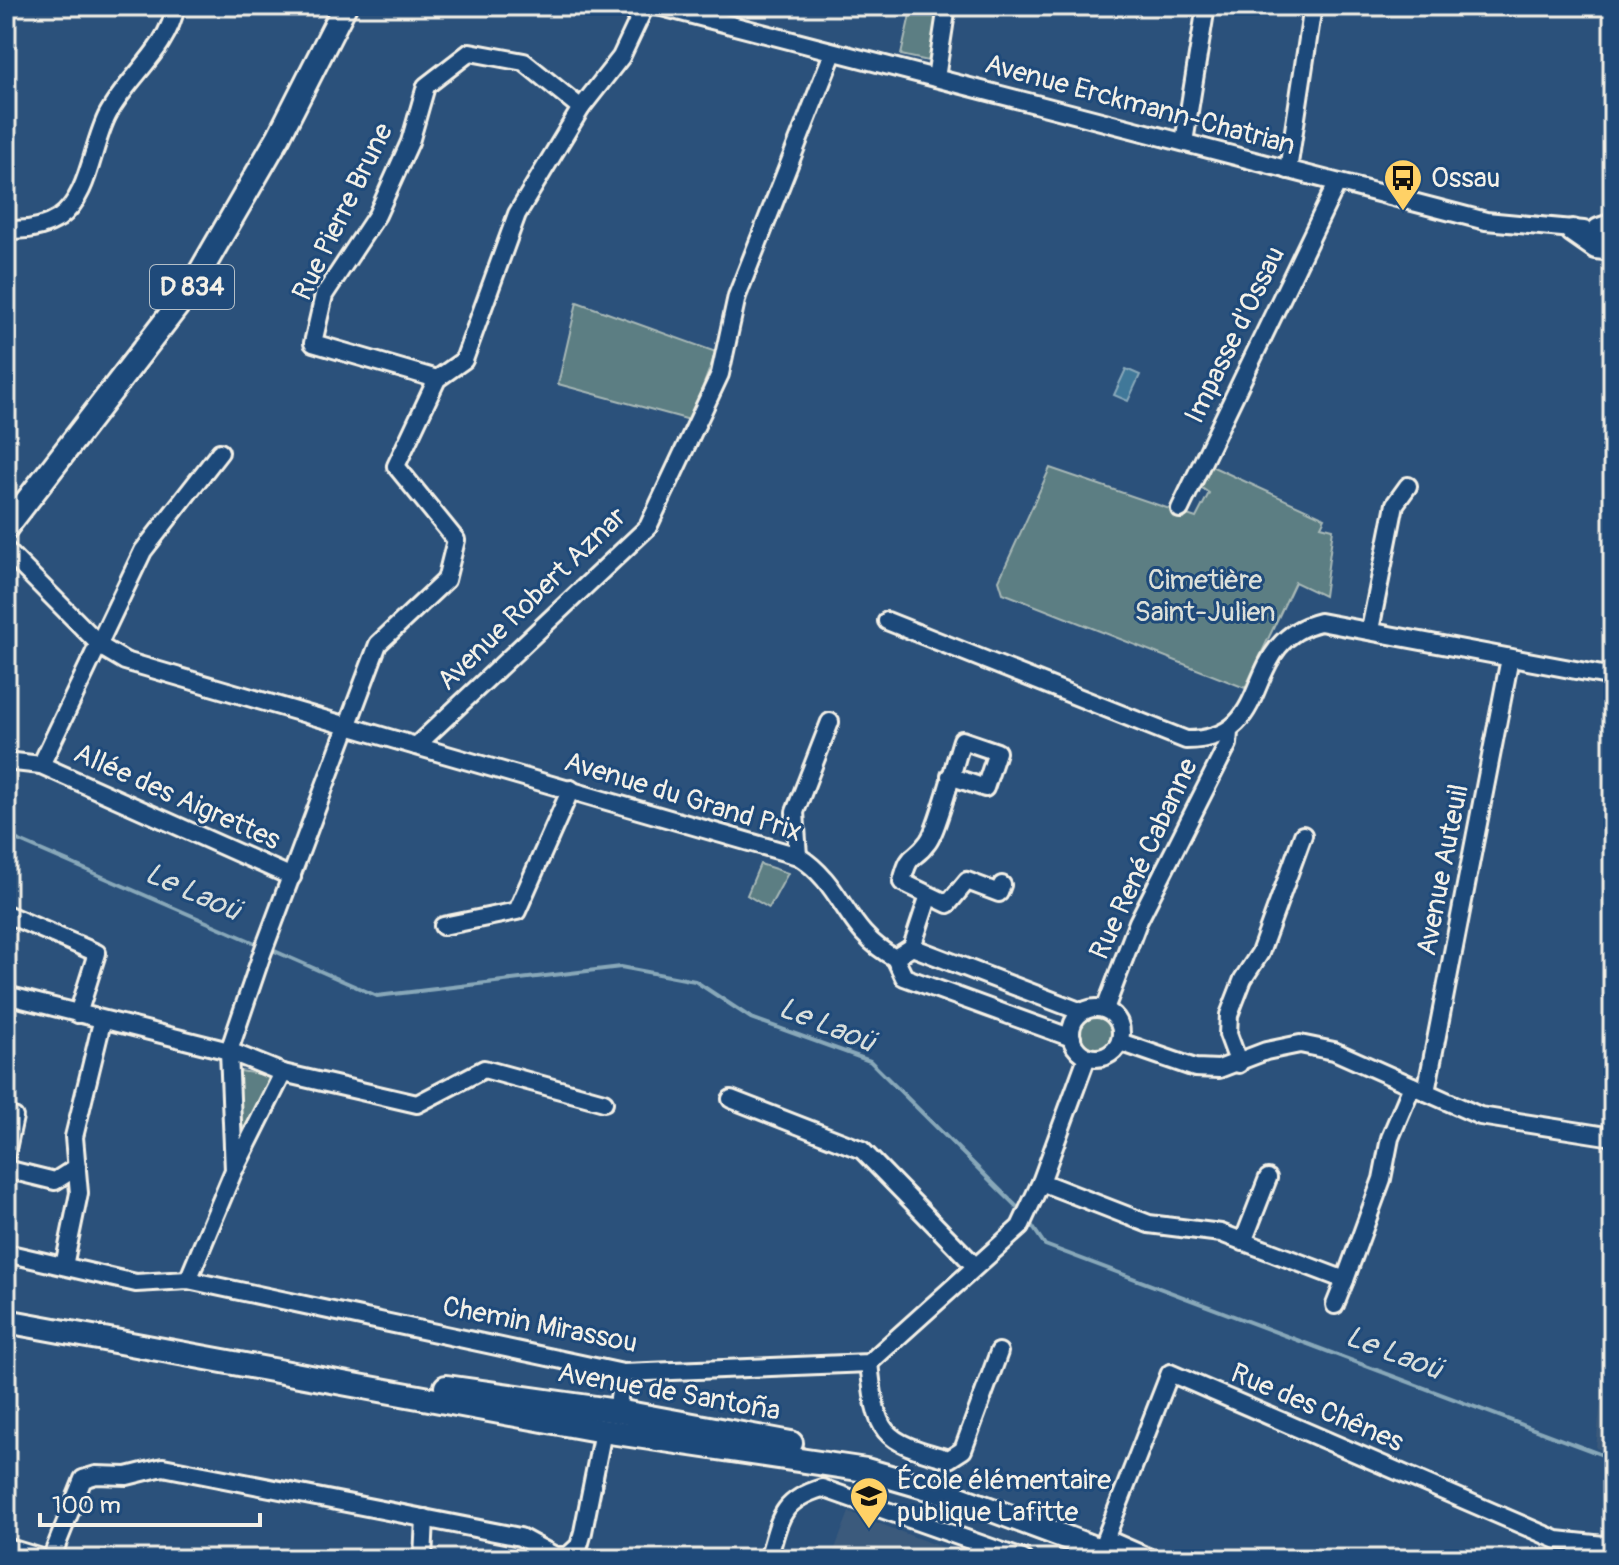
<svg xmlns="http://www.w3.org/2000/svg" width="1619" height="1565" viewBox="0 0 1619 1565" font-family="Pangolin,sans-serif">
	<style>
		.built { fill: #3a5a7c }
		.green { fill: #5b7e83; stroke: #a8b8b6; stroke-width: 2 }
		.water { fill: #407899; stroke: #88a8b9; stroke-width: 2 }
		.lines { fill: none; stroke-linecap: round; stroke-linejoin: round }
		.stream { stroke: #88a8b9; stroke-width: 4 }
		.minor-casing { stroke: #f4f1e8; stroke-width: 22 }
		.major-casing { stroke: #f4f1e8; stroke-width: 28 }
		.minor { stroke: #1f4a7a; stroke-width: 16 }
		.major { stroke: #1f4a7a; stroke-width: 22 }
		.labels { text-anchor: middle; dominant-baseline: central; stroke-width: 6; stroke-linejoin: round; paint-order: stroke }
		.shield { fill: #1f4a7a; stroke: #b4bfc7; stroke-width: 2 }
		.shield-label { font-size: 26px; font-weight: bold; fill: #f4f1e8 }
		.street-label { font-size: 28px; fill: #f4f1e8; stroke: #1f4a7a }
		.poi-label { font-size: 28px; fill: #f4f1e8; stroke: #1f4a7a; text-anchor: start }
		.park-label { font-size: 28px; fill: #dde0d9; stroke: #1f4a7a }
		.water-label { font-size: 30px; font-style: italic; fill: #d9dfdc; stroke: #1f4a7a }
	</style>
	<rect width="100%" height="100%" fill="#2b517b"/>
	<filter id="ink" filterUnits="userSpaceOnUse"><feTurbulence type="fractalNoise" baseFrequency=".0125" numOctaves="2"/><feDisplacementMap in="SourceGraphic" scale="16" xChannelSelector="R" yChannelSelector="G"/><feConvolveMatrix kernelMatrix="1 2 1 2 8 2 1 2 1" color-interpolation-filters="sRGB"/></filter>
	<g filter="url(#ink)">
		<!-- built -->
		<g class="built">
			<polygon points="1613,1279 1613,1454 1596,1448"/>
			<polygon points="849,1512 946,1549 972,1559 831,1559"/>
		</g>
		<!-- green -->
		<g class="green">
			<polygon points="912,6 941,6 933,62 901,55"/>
			<polygon points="577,302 716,352 690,420 558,384"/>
			<polygon points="1209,465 1325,518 1321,526 1333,529 1324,596 1295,582 1245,688 1003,593 999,580 1050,468 1196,518 1209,493 1199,486"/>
			<polygon points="760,864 788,873 769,908 747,895"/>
			<circle cx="1097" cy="1032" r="18"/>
			<polygon points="240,1071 266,1075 271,1082 250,1125 244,1127 239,1122 237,1075"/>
		</g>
		<!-- water -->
		<polygon class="water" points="1126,369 1140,375 1128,401 1114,395"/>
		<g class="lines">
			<!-- stream -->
			<g class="stream">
				<polyline points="6,835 262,946"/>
				<polyline points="270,949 377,996 621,967 695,981 751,1018 870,1061 1023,1213"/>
				<polyline points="1028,1220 1045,1245 1613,1459"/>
			</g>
			<defs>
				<g id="minor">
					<polyline points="658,6 1486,221 1584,230"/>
					<polyline points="936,78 947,6"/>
					<polyline points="1184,142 1206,6"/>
					<polyline points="1288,170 1313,6"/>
					<path d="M 6,229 C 24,231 43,228 59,218 C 90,196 91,146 108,114 C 129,75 167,51 176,6"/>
					<polyline points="437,379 313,343 324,295 377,215 410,142 426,86 470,52 524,62 581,108"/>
					<polyline points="1180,509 1337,183"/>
					<polyline points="6,550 103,648 125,661 416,746 648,527 720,374 737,296 833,53"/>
					<path d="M 887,621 L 1186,740 C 1280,740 1236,642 1320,622 L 1613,677"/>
					<polyline points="1370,630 1395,504 1408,486"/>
					<path d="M 416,746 L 798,856 C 845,886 844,931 895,958"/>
					<polyline points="6,761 41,765 292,877"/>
					<polyline points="41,765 143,551 220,452"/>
					<path d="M 950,776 L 985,788 L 997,752 L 962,740 C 955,761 938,829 928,842 C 913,863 910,849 902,882 L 948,904 L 967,881 L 999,893 L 1002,885"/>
					<polyline points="798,856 795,812 830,722"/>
					<polyline points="6,914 97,953 78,1014"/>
					<polyline points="443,926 517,911 571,789"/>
					<polyline points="912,947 928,898"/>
					<polyline points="6,995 229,1051 283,1073 236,1167"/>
					<circle cx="1096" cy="1033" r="25"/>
					<polyline points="1105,1009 1138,922 1228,744 1229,732"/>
					<polyline points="1072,1038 904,977 895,958 912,947 1082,1012"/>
					<polyline points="1120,1042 1195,1068 1219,1069 1266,1051 1300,1044 1334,1051 1480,1116 1613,1137"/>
					<polyline points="1239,1064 1228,1034 1229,1015 1243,979 1260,953 1303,835"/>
					<polyline points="283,1073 417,1104 484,1069 604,1102"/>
					<polyline points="1426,1092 1510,658"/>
					<polyline points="731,1099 862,1150 974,1265"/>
					<polyline points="6,1154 14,1117"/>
					<polyline points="6,1169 55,1181 77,1167"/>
					<polyline points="1041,1182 1149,1224 1221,1233 1345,1280 1382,1179 1390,1138 1412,1086"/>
					<polyline points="1243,1242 1268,1178"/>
					<polyline points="6,1253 136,1283 188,1280 623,1373 869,1363 1020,1227 1041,1182 1087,1057"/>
					<polyline points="64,1266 79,1193 74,1137 102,1022"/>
					<polyline points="188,1280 234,1170 229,1051 262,954 378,644 446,580 456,540 396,466 437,379 464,360 517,214 581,108 621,57 645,6"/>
					<polyline points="1335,1305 1345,1280"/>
					<path d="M 869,1363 C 877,1435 879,1440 949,1459 L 963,1450 L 999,1352"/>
					<polyline points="617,1411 623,1373"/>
					<polyline points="1104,1542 1170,1373 1557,1540 1613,1546"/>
					<polyline points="6,1547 45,1559"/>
					<polyline points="51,1559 83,1479 96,1475 127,1476 163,1467 520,1537 555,1556 568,1556 579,1546 583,1532 603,1431"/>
					<polyline points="423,1559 425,1518"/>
					<path d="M 768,1559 C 780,1520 779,1501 822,1488 L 1023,1559"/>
				</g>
				<g id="major">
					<polyline points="1599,230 1613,225"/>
					<polyline points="1573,231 1596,247 1613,249"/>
					<polyline points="6,528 191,288 279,136 345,6"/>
					<polyline points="6,1321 603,1431 866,1470 952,1495 1124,1559"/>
					<polyline points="446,1387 617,1411 791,1443"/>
					<polyline points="1113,1545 1145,1559"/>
				</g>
			</defs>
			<!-- minor casing -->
			<use href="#minor" class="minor-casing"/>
			<!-- major casing -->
			<use href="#major" class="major-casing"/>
			<!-- minor -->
			<use href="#minor" class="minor"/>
			<!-- major -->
			<use href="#major" class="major"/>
		</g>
	</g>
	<!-- icons -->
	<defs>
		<symbol id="bus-pin" viewBox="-11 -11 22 30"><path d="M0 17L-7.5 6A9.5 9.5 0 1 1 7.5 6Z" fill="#ffd166" stroke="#1f4a7a"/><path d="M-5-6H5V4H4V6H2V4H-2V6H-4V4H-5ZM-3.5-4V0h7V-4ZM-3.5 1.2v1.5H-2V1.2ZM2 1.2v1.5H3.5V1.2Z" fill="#111"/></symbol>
		<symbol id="school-pin" viewBox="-11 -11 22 30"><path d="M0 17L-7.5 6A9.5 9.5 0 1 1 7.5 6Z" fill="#ffd166" stroke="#1f4a7a"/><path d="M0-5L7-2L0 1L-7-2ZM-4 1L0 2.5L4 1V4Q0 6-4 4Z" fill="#111"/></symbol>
	</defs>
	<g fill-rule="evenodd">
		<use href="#bus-pin" x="1381" y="156" width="44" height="60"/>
		<use href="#school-pin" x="847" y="1474" width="44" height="60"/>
	</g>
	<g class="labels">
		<!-- shield labels -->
		<rect class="shield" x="150" y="265" width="84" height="44" rx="6"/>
		<g class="shield-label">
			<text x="192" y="287">D 834</text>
		</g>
		<!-- street labels -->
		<g class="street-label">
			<text transform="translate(1140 105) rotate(15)">Avenue Erckmann-Chatrian</text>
			<text transform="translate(343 212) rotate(-64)">Rue Pierre Brune</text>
			<text transform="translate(1235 335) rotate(-64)">Impasse d'Ossau</text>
			<text transform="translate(532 599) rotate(-44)">Avenue Robert Aznar</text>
			<text transform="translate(177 797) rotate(24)">Allée des Aigrettes</text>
			<text transform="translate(683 797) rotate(17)">Avenue du Grand Prix</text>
			<text transform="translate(1144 859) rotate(-65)">Rue René Cabanne</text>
			<text transform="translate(1443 870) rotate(-79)">Avenue Auteuil</text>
			<text transform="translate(540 1325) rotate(11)">Chemin Mirassou</text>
			<text transform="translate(669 1392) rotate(10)">Avenue de Santoña</text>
			<text transform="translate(1317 1408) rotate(23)">Rue des Chênes</text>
		</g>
		<!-- poi labels -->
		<g class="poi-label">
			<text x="1431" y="178">Ossau</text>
			<text x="897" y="1480">École élémentaire<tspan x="897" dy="32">publique Lafitte</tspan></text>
		</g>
		<!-- park labels -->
		<g class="park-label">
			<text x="1205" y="580">Cimetière<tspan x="1205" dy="32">Saint-Julien</tspan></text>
		</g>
		<!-- water labels -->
		<g class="water-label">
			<text transform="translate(193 892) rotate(24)">Le Laoü</text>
			<text transform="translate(827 1025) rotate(22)">Le Laoü</text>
			<text transform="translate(1394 1353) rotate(21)">Le Laoü</text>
		</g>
	</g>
	<!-- margin -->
	<rect width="1619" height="1565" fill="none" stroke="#1f4a7a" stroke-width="32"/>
	<rect x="16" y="16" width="1587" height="1533" fill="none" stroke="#f4f1e8" stroke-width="3" filter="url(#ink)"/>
	<!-- scale -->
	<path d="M40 1513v12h220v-12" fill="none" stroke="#f4f1e8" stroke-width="4"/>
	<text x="52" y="1513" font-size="24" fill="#f4f1e8" stroke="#1f4a7a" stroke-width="6" paint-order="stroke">100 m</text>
</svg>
